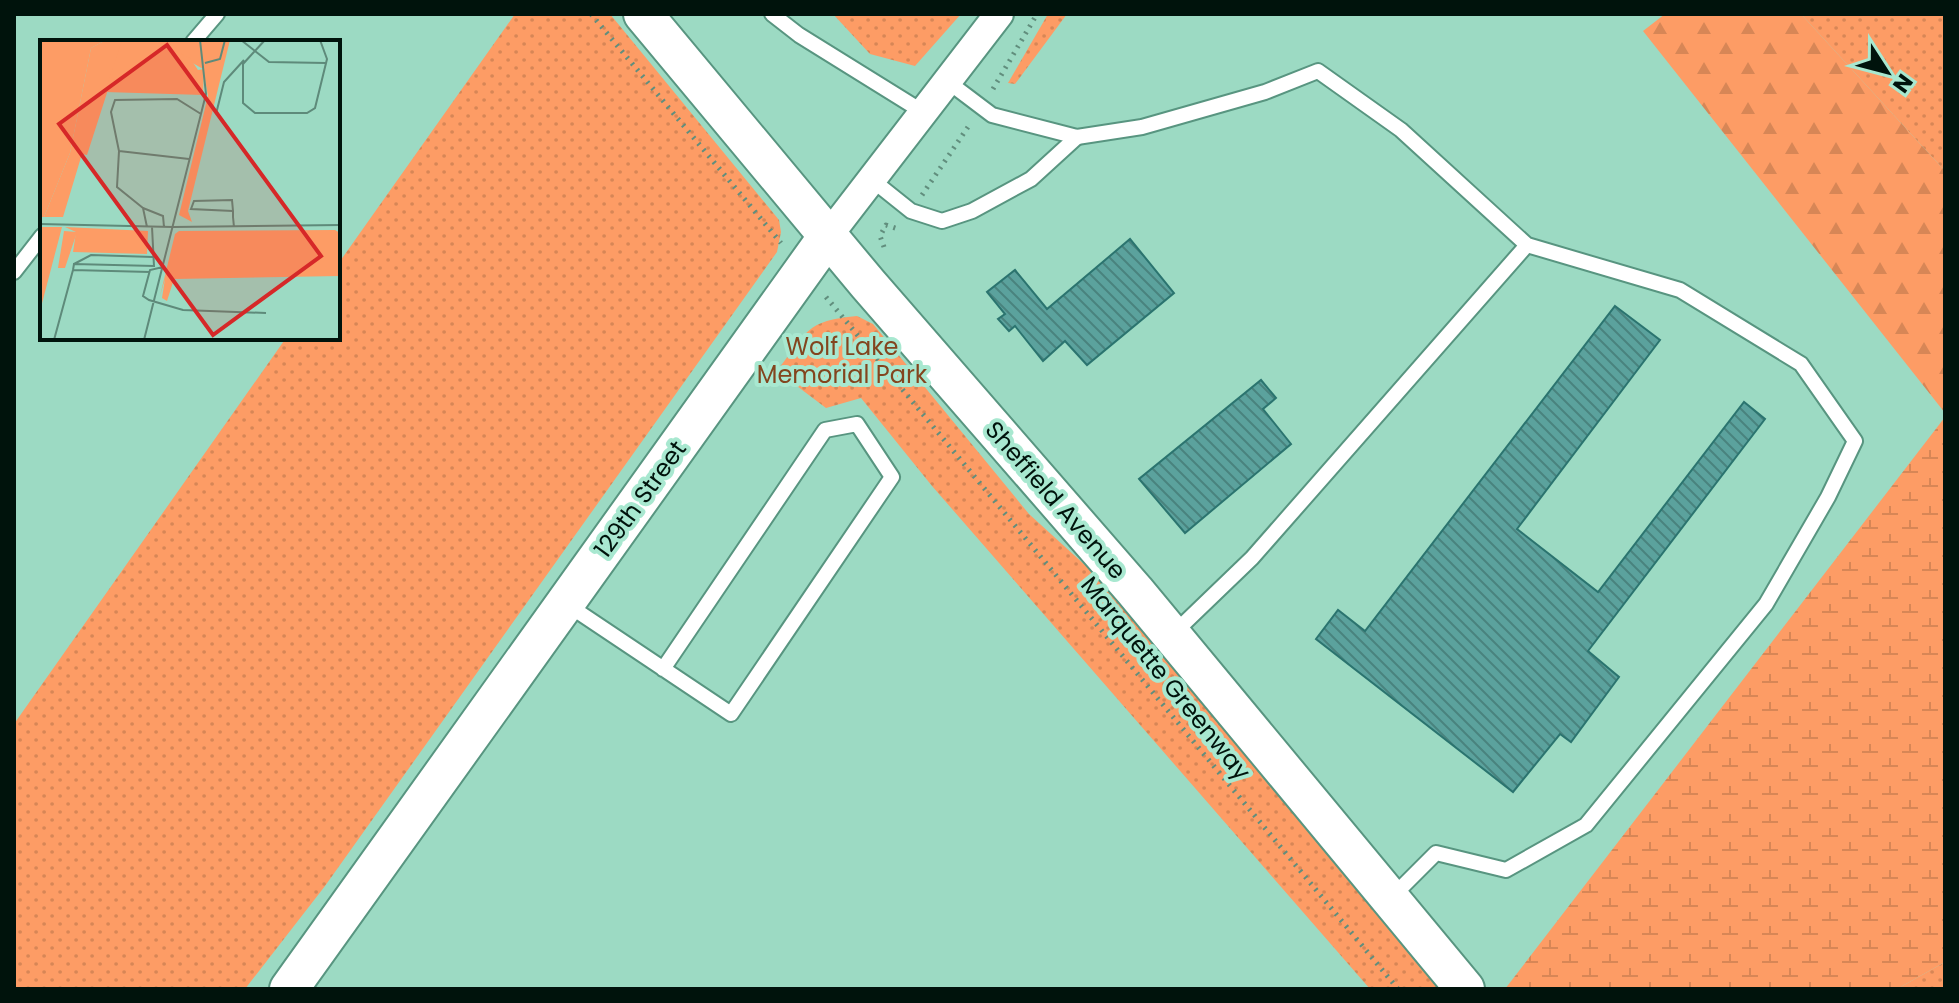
<svg xmlns="http://www.w3.org/2000/svg" width="1959" height="1003" viewBox="0 0 1959 1003" font-family="Poppins,sans-serif">
	<style>
		.grass { fill: url(#grass-dots) }
		.forest { fill: url(#forest-firs) }
		.wetland { fill: url(#wetland-marsh) }
		.building { fill: url(#building-back-hatch); stroke: #2b746f; stroke-width: 2 }
		.lines { fill: none; stroke-linecap: round; stroke-linejoin: round }
		.lane-casing { stroke: #589580; stroke-width: 18 }
		.street-casing { stroke: #589580; stroke-width: 32 }
		.secondary-casing { stroke: #589580; stroke-width: 42 }
		.path { stroke: #618e7d; stroke-width: 5; stroke-dasharray: 2 6; stroke-linecap: butt }
		.lane { stroke: #fff; stroke-width: 14 }
		.street { stroke: #fff; stroke-width: 28 }
		.secondary { stroke: #fff; stroke-width: 38 }
		.labels { text-anchor: middle; dominant-baseline: central; stroke-width: 8; stroke-linejoin: round; paint-order: stroke }
		.park-label { font-size: 24px; fill: #83451e; stroke: #a8e8d0 }
		.street-label { font-size: 24px; fill: #00130c; stroke: #a8e8d0 }
		.inset-road { fill: none; stroke: #5e8a7a; stroke-width: 2 }
		.view { fill: #d62828; fill-opacity: 0.15; stroke: #d62828; stroke-width: 4 }
		.inset-edge { fill: none; stroke: #00130c; stroke-width: 4 }
	</style>
	<defs>
		<pattern id="grass-dots" width="8" height="8" patternUnits="userSpaceOnUse" patternTransform="scale(2)"><rect width="8" height="8" fill="#fd9c65"/><path d="M2 2h.1M6 6h.1" fill="none" stroke="#d78656" stroke-width="1.8" stroke-linecap="round"/></pattern>
		<pattern id="forest-firs" width="22" height="20" patternUnits="userSpaceOnUse" patternTransform="scale(2)"><rect width="22" height="20" fill="#fd9c65"/><path d="M5 1l3.5 6h-7zM16 11l3.5 6h-7z" fill="#d78656"/></pattern>
		<pattern id="wetland-marsh" width="20" height="14" patternUnits="userSpaceOnUse" patternTransform="scale(2)"><rect width="20" height="14" fill="#fd9c65"/><path d="M1 5h8M5 5V1M11 12h8M15 12V8" fill="none" stroke="#d78656"/></pattern>
		<pattern id="building-back-hatch" width="6" height="6" patternUnits="userSpaceOnUse" patternTransform="scale(2)"><rect width="6" height="6" fill="#5ba29d"/><path d="M-1 5l2 2M0 0l6 6M5-1l2 2" fill="none" stroke="#49837e"/></pattern>
	</defs>
	<rect width="100%" height="100%" fill="#9cdac3"/>
	<!-- grass -->
	<g class="grass">
		<polygon points="515,14 610,14 779,220 781,232 777,252 325,886 245,989 14,989 14,724 286,338 338,338 338,264"/>
		<polygon points="833,14 961,14 915,66 870,54"/>
		<polygon points="1048,14 1067,14 1015,84 1008,83"/>
		<polygon points="1801,14 1945,14 1945,171"/>
		<path d="M 857,316 L 873,324 L 1029,514 L 1109,587 L 1439,989 L 1370,989 L 932,486 L 861,398 L 826,408 L 777,371 C 808,331 805,321 857,316 Z"/>
		<polygon points="1945,962 1945,989 1897,989"/>
	</g>
	<!-- forest -->
	<polygon class="forest" points="1665,14 1801,14 1945,171 1945,413 1643,31"/>
	<!-- wetland -->
	<polygon class="wetland" points="1945,417 1945,962 1897,989 1505,989"/>
	<!-- building -->
	<g class="building">
		<polygon points="1130,239 1174,293 1087,365 1065,341 1043,361 1015,326 1009,331 998,319 1005,314 987,292 1015,270 1047,309"/>
		<polygon points="1615,306 1660,340 1517,529 1598,592 1744,402 1765,419 1588,651 1619,677 1571,742 1560,734 1513,792 1316,639 1338,610 1365,631"/>
		<polygon points="1261,380 1276,398 1263,409 1291,444 1185,533 1139,479"/>
	</g>
	<g class="lines">
		<defs>
			<g id="lane">
				<polyline points="772,14 799,35 923,112"/>
				<polyline points="193,42 217,14"/>
				<polyline points="947,81 992,115 1077,137 1142,127 1265,92 1318,71 1401,130 1527,245 1680,290 1801,364 1855,441 1828,497 1766,604 1586,825 1506,870 1436,853 1392,897"/>
				<polyline points="871,179 911,211 942,221 972,211 1031,179 1077,137"/>
				<polyline points="14,272 42,236"/>
				<path d="M 565,603 C 621,640 676,677 731,714 L 892,477 L 857,424 L 825,430 L 663,669"/>
				<polyline points="1172,635 1252,558 1527,245"/>
			</g>
			<polyline id="street" points="828,236 999,14"/>
			<g id="secondary">
				<polyline points="643,14 868,284 1135,591 1465,989"/>
				<polyline points="289,989 828,236"/>
			</g>
		</defs>
		<!-- lane casing -->
		<use href="#lane" class="lane-casing"/>
		<!-- street casing -->
		<use href="#street" class="street-casing"/>
		<!-- secondary casing -->
		<use href="#secondary" class="secondary-casing"/>
		<!-- path -->
		<g class="path">
			<polyline points="591,14 781,243"/>
			<polyline points="993,89 1037,14"/>
			<polyline points="922,195 970,124"/>
			<polyline points="884,247 880,236 886,225 898,229"/>
			<polyline points="826,297 1398,989"/>
		</g>
		<!-- lane -->
		<use href="#lane" class="lane"/>
		<!-- street -->
		<use href="#street" class="street"/>
		<!-- secondary -->
		<use href="#secondary" class="secondary"/>
	</g>
	<g class="labels">
		<!-- park labels -->
		<g class="park-label">
			<text x="842" y="346">Wolf Lake<tspan x="842" dy="28">Memorial Park</tspan></text>
		</g>
		<!-- street labels -->
		<g class="street-label">
			<text transform="translate(640 499) rotate(-54)">129th Street</text>
			<text transform="translate(1056 500) rotate(49)">Sheffield Avenue</text>
			<text transform="translate(1166 678) rotate(51)">Marquette Greenway</text>
		</g>
	</g>
	<!-- overview -->
	<g transform="translate(40 40)">
		<rect width="300" height="300" fill="#9cdac3"/>
		<path d="M 0,0 L 66,0 L 51,8 L 30,113 L 4,177 L 0,177 ZM 113,0 L 190,0 L 148,171 L 152,182 L 139,175 L 168,56 L 163,29 ZM 25,187 L 108,191 L 107,214 L 33,212 L 36,192 ZM 295,190 L 300,193 L 300,236 L 134,239 L 127,261 L 122,258 L 125,239 L 120,256 L 135,194 L 139,191 Z" fill="#fd9c65"/>
		<path d="M 66,0 L 84,0 L 47,115 L 42,114 L 23,177 L 4,177 L 30,113 L 51,8 Z" fill="#fd9c65"/>
		<path d="M 82,0 L 113,0 L 150,18 L 158,30 L 164,29 L 163,55 L 65,52 ZM 0,187 L 22,187 L 0,271 ZM 24,191 L 37,192 L 25,228 L 18,228 Z" fill="#fd9c65"/>
		<path class="inset-road" d="M 201,0 L 229,22 L 286,23M 225,0 L 203,24 L 203,63 L 215,73 L 267,73 L 275,68 L 287,19 L 280,0M 165,23 L 180,19 L 185,0M 176,74 L 184,42 L 204,20M 79,111 L 149,119M 103,168 L 123,176 L 124,187M 193,171 L 151,169 L 154,161 L 192,160 L 193,171 L 193,177 L 194,187M 0,184 L 133,187M 107,187 L 103,168 L 77,147 L 79,111 L 71,72 L 75,60 L 137,59 L 161,74M 133,187 L 300,185M 34,224 L 51,215 L 113,217M 123,227 L 110,230 L 103,256 L 109,260 L 143,270 L 226,273M 33,230 L 34,224 L 114,226 L 112,187M 14,300 L 33,230 L 110,232M 104,300 L 166,54 L 160,0"/>
		<path class="view" d="M 127,5 L 281,216 L 173,295 L 19,84 Z"/>
		<rect width="300" height="300" class="inset-edge"/>
	</g>
	<!-- border -->
	<rect width="1959" height="1003" fill="none" stroke="#00130c" stroke-width="32"/>
	<!-- north arrow -->
	<g transform="translate(1887 72) rotate(126)" stroke="#a8e8d0" stroke-width="6" paint-order="stroke">
	<path d="M0-6L14 30L0 20L-14 30Z" fill="#00130c"/>
	<text y="-12" font-size="22" font-weight="bold" text-anchor="middle" fill="#00130c">N</text>
	</g>
</svg>
